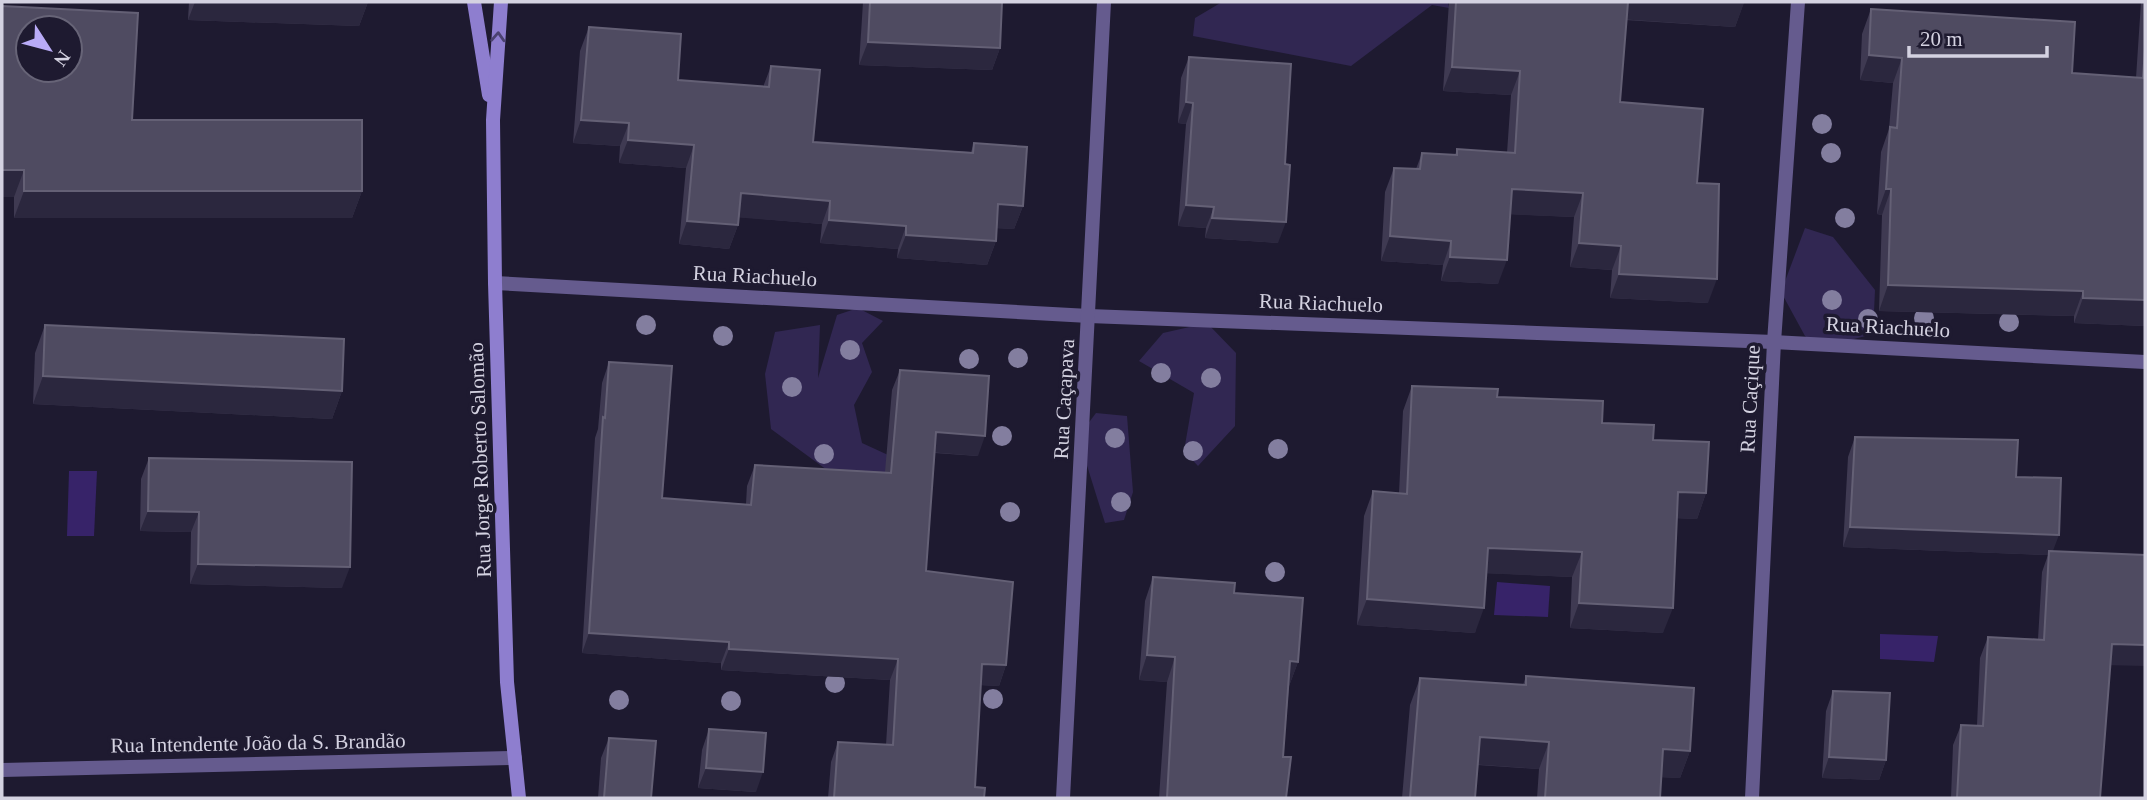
<svg xmlns="http://www.w3.org/2000/svg" width="2147" height="800" viewBox="0 0 2147 800" font-family="Georgia,serif">
	<style>
		.green { fill: #312752 }
		.water { fill: #372369 }
		.lines { fill: none; stroke-linecap: round; stroke-linejoin: round }
		.street { stroke: #655b8e; stroke-width: 14 }
		.secondary { stroke: #8e7ecf; stroke-width: 14 }
		.tree { fill: #837e9f }
		.wall { fill: #3f3a52 }
		.shaded-wall { fill: #2b273e }
		.building { fill: #4f4b61; stroke: #646075; stroke-width: 2; fill-rule: evenodd }
		.oneway { stroke: #4b4270 }
		.labels { text-anchor: middle; dominant-baseline: central; stroke-width: 7; stroke-linejoin: round; paint-order: stroke }
		.street-label { font-size: 21px; fill: #d4d2e1; stroke: #1e1a30 }
	</style>
	<rect width="100%" height="100%" fill="#1e1a30"/>
	<!-- green -->
	<g class="green">
		<polygon points="1222,2 1448,2 1449,8 1432,5 1351,66 1193,36 1195,18"/>
		<polygon points="1805,228 1833,237 1875,290 1873,334 1820,348 1805,336 1781,292"/>
		<polygon points="858,308 883,321 862,343 872,372 854,405 862,443 899,460 883,480 827,470 771,429 765,374 775,332 820,325 818,378 837,315"/>
		<polygon points="1207,323 1236,353 1235,426 1198,466 1184,451 1194,393 1139,361 1163,333"/>
		<polygon points="1096,413 1127,416 1133,492 1124,520 1105,523 1078,437"/>
	</g>
	<!-- water -->
	<g class="water">
		<polygon points="69,471 97,471 94,536 67,536"/>
		<polygon points="1497,582 1550,586 1548,617 1494,615"/>
		<polygon points="1880,634 1938,636 1934,662 1880,659"/>
	</g>
	<g class="lines">
		<!-- street -->
		<g class="street">
			<polyline points="495,283 1089,316 1774,342 2145,362"/>
			<polyline points="2,770 515,758"/>
			<polyline points="1063,798 1104,2"/>
			<polyline points="1752,798 1774,342 1798,2"/>
		</g>
		<!-- secondary -->
		<g class="secondary">
			<polyline points="474,2 489,95"/>
			<polyline points="501,2 493,120 495,283 507,682 519,798"/>
		</g>
	</g>
	<!-- trees -->
	<g class="tree">
		<circle cx="1822" cy="124" r="10"/>
		<circle cx="1831" cy="153" r="10"/>
		<circle cx="1845" cy="218" r="10"/>
		<circle cx="1832" cy="300" r="10"/>
		<circle cx="1924" cy="318" r="10"/>
		<circle cx="1868" cy="319" r="10"/>
		<circle cx="2009" cy="322" r="10"/>
		<circle cx="646" cy="325" r="10"/>
		<circle cx="723" cy="336" r="10"/>
		<circle cx="850" cy="350" r="10"/>
		<circle cx="1018" cy="358" r="10"/>
		<circle cx="969" cy="359" r="10"/>
		<circle cx="1161" cy="373" r="10"/>
		<circle cx="1211" cy="378" r="10"/>
		<circle cx="792" cy="387" r="10"/>
		<circle cx="1002" cy="436" r="10"/>
		<circle cx="1115" cy="438" r="10"/>
		<circle cx="1278" cy="449" r="10"/>
		<circle cx="1193" cy="451" r="10"/>
		<circle cx="824" cy="454" r="10"/>
		<circle cx="1121" cy="502" r="10"/>
		<circle cx="1010" cy="512" r="10"/>
		<circle cx="1275" cy="572" r="10"/>
		<circle cx="835" cy="683" r="10"/>
		<circle cx="993" cy="699" r="10"/>
		<circle cx="619" cy="700" r="10"/>
		<circle cx="731" cy="701" r="10"/>
	</g>
	<!-- wall -->
	<g class="wall">
		<polygon points="189,2 368,2 359,26 188,20"/>
		<polygon points="863,2 1002,2 1000,48 992,70 859,65"/>
		<polygon points="1449,2 1744,2 1735,27 1626,20 1620,102 1697,183 1708,303 1610,298 1612,270 1570,267 1574,217 1510,214 1498,284 1441,281 1443,265 1381,261 1385,192 1394,168 1416,169 1422,153 1455,155 1457,149 1507,153 1511,95 1443,91"/>
		<polygon points="2141,2 2145,2 2145,326 2074,323 2074,316 1879,311 1882,215 1877,214 1881,152 1889,129 1893,83 1860,80 1862,34 1871,9 2072,73 2136,78"/>
		<polygon points="2,6 132,120 362,191 352,218 14,218 14,197 2,197"/>
		<polygon points="589,27 678,80 763,87 771,66 813,142 971,152 974,143 1023,206 1014,229 997,228 996,241 987,265 897,258 898,249 820,243 822,224 739,217 738,225 729,249 679,244 686,168 619,163 620,146 573,143 580,51"/>
		<polygon points="1189,57 1278,243 1205,238 1206,228 1178,226 1186,124 1178,123 1181,78"/>
		<polygon points="45,325 342,391 332,419 33,404 35,353"/>
		<polygon points="609,362 662,498 746,504 747,486 755,465 885,472 892,390 900,370 978,456 935,453 926,571 1006,665 999,686 981,685 975,787 984,798 828,798 831,762 838,742 886,745 890,680 721,670 721,663 582,653 595,438 598,429 602,383"/>
		<polygon points="1412,386 1497,397 1602,423 1653,440 1706,493 1697,519 1676,518 1663,633 1570,628 1572,577 1486,573 1475,633 1357,625 1364,516 1373,491 1399,493 1403,411"/>
		<polygon points="1855,437 2016,477 2110,665 2100,798 1951,798 1953,745 1961,725 1977,725 1980,658 1988,637 2038,639 2042,572 2048,555 1843,547 1848,457"/>
		<polygon points="149,458 342,588 190,584 191,532 140,531 141,479"/>
		<polygon points="1153,577 1234,593 1298,662 1289,686 1283,757 1286,798 1159,798 1167,682 1139,680 1145,601"/>
		<polygon points="1526,676 1690,751 1680,778 1661,777 1660,798 1537,798 1539,769 1478,765 1475,798 1402,798 1410,705 1420,678 1523,685"/>
		<polygon points="1833,691 1886,760 1879,780 1822,778 1826,711"/>
		<polygon points="709,729 756,792 698,788 702,750"/>
		<polygon points="609,738 651,798 598,798 601,758"/>
	</g>
	<!-- shaded-wall -->
	<g class="shaded-wall">
		<polygon points="195,2 368,2 359,26 188,20"/>
		<polygon points="1626,2 1732,2 1744,3 1735,27 1619,19"/>
		<polygon points="868,42 1000,48 992,70 859,65"/>
		<polygon points="1869,55 1902,58 1893,83 1860,80"/>
		<polygon points="1452,67 1520,71 1511,95 1443,91"/>
		<polygon points="1186,102 1193,103 1186,124 1178,123"/>
		<polygon points="581,120 629,123 620,146 573,143"/>
		<polygon points="628,140 694,145 686,168 619,163"/>
		<polygon points="2,170 24,170 14,197 2,197"/>
		<polygon points="1512,189 1583,193 1574,217 1503,214"/>
		<polygon points="1886,189 1891,189 1882,215 1877,214"/>
		<polygon points="24,191 362,191 352,218 14,218"/>
		<polygon points="741,193 830,201 822,224 733,217"/>
		<polygon points="998,204 1023,206 1014,229 990,228"/>
		<polygon points="1186,205 1214,207 1206,228 1178,226"/>
		<polygon points="1212,218 1286,222 1278,243 1205,238"/>
		<polygon points="829,220 906,226 898,249 820,243"/>
		<polygon points="687,221 738,225 729,249 679,244"/>
		<polygon points="906,235 996,241 987,265 897,258"/>
		<polygon points="1390,236 1451,241 1443,265 1381,261"/>
		<polygon points="1579,243 1621,246 1612,270 1570,267"/>
		<polygon points="1450,257 1507,260 1498,284 1441,281"/>
		<polygon points="1619,274 1717,279 1708,303 1610,298"/>
		<polygon points="1888,285 2083,291 2074,316 1879,311"/>
		<polygon points="2083,298 2145,300 2145,326 2074,323"/>
		<polygon points="43,376 342,391 332,419 33,404"/>
		<polygon points="936,432 985,436 978,456 929,452"/>
		<polygon points="1678,492 1706,493 1697,519 1668,518"/>
		<polygon points="148,511 199,512 191,532 140,531"/>
		<polygon points="1850,527 2059,535 2051,556 2049,551 2048,555 1843,547"/>
		<polygon points="1488,548 1582,552 1572,577 1479,573"/>
		<polygon points="198,564 350,567 342,588 190,584"/>
		<polygon points="1367,599 1484,608 1475,633 1357,625"/>
		<polygon points="1579,603 1673,608 1663,633 1570,628"/>
		<polygon points="589,633 729,642 721,663 582,653"/>
		<polygon points="2112,644 2145,645 2145,666 2104,665"/>
		<polygon points="729,649 898,659 890,680 721,670"/>
		<polygon points="1147,655 1175,657 1167,682 1139,680"/>
		<polygon points="1290,661 1298,662 1289,686"/>
		<polygon points="982,664 1006,665 999,686 975,685"/>
		<polygon points="1480,737 1549,742 1539,769 1470,764"/>
		<polygon points="1663,749 1690,751 1680,778 1654,777"/>
		<polygon points="1829,757 1886,760 1879,780 1822,778"/>
		<polygon points="706,768 763,772 756,792 698,788"/>
	</g>
	<!-- building -->
	<g class="building">
		<polygon points="870,2 1002,2 1000,48 868,42"/>
		<polygon points="1456,2 1628,2 1620,102 1703,109 1697,183 1719,184 1717,279 1619,274 1621,246 1579,243 1583,193 1512,189 1507,260 1450,257 1451,241 1390,236 1394,168 1420,169 1422,153 1457,155 1457,149 1515,153 1520,71 1452,67"/>
		<path d="M 2,6 L 138,13 L 132,120 L 362,120 L 362,191 L 24,191 L 24,170 L 2,170 ZM 28,28 L 70,28 L 70,70 L 28,70 Z"/>
		<polygon points="1871,9 2075,22 2072,73 2143,78 2145,49 2145,300 2083,298 2083,291 1888,285 1891,189 1886,189 1890,127 1897,128 1902,58 1869,55"/>
		<polygon points="589,27 681,34 678,80 769,87 771,66 820,70 813,142 973,153 974,143 1027,147 1023,206 998,204 996,241 906,235 906,226 829,220 830,201 741,193 738,225 687,221 694,145 628,140 629,123 581,120"/>
		<polygon points="1189,57 1291,64 1285,164 1290,165 1286,222 1212,218 1214,207 1186,205 1193,103 1186,102"/>
		<polygon points="45,325 344,339 342,391 43,376"/>
		<polygon points="609,362 672,366 662,498 751,505 755,465 891,473 900,370 989,376 985,436 936,432 926,571 1013,582 1006,665 982,664 975,787 985,788 984,798 834,798 838,742 893,745 898,659 729,649 729,642 589,633 603,417 605,418"/>
		<polygon points="1412,386 1498,389 1497,397 1603,401 1602,423 1654,425 1653,440 1709,442 1706,493 1678,492 1673,608 1579,603 1582,552 1488,548 1484,608 1367,599 1373,491 1407,494"/>
		<polygon points="1855,437 2018,440 2016,477 2061,478 2059,535 1850,527"/>
		<polygon points="149,458 352,462 350,567 198,564 199,512 148,511"/>
		<polygon points="2049,551 2145,555 2145,645 2112,644 2100,798 1957,798 1961,725 1983,726 1988,637 2044,640"/>
		<polygon points="1153,577 1235,583 1234,593 1303,598 1298,662 1290,661 1283,757 1291,757 1286,798 1167,798 1175,657 1147,655"/>
		<polygon points="1526,676 1694,688 1690,751 1663,749 1660,798 1545,798 1549,742 1480,737 1475,798 1410,798 1420,678 1526,685"/>
		<polygon points="1833,691 1890,693 1886,760 1829,757"/>
		<polygon points="709,729 766,733 763,772 706,768"/>
		<polygon points="609,738 656,741 651,798 604,798"/>
	</g>
	<!-- one-way arrows -->
	<defs><path id="oneway-chevron" d="M-2-3.5L2.5 0L-2 3.5" fill="none" stroke-width="1.6" stroke-linecap="round" stroke-linejoin="round" transform="scale(1.75)"/></defs>
	<use class="oneway" href="#oneway-chevron" transform="translate(498 37) rotate(-87)"/>
	<g class="labels">
		<!-- street labels -->
		<g class="street-label">
			<text transform="translate(755 276) rotate(3)">Rua Riachuelo</text>
			<text transform="translate(1321 303) rotate(2)">Rua Riachuelo</text>
			<text transform="translate(1888 327) rotate(3)">Rua Riachuelo</text>
			<text transform="translate(1064 399) rotate(-87)">Rua Caçapava</text>
			<text transform="translate(1750 399) rotate(-87)">Rua Caçique</text>
			<text transform="translate(480 460) rotate(-92)">Rua Jorge Roberto Salomão</text>
			<text transform="translate(258 743) rotate(-1)">Rua Intendente João da S. Brandão</text>
		</g>
	</g>
	<!-- border -->
	<rect width="2147" height="800" fill="none" stroke="#d4d2e1" stroke-width="7"/>
	<!-- north arrow -->
	<g transform="translate(49 49) rotate(126)"><circle r="33" fill="#1e1a30" stroke="#676477" stroke-width="2"/>
	<path d="M0-5L12 26L0 18L-12 26Z" fill="#b9abf7"/>
	<text y="-10" font-size="19" font-weight="bold" text-anchor="middle" fill="#d4d2e1">N</text>
	</g>
	<!-- scale -->
	<path d="M1909 46v10h138v-10" fill="none" stroke="#d4d2e1" stroke-width="3.5"/>
	<text x="1920" y="46" font-size="21" fill="#d4d2e1" stroke="#1e1a30" stroke-width="5" paint-order="stroke">20 m</text>
</svg>
